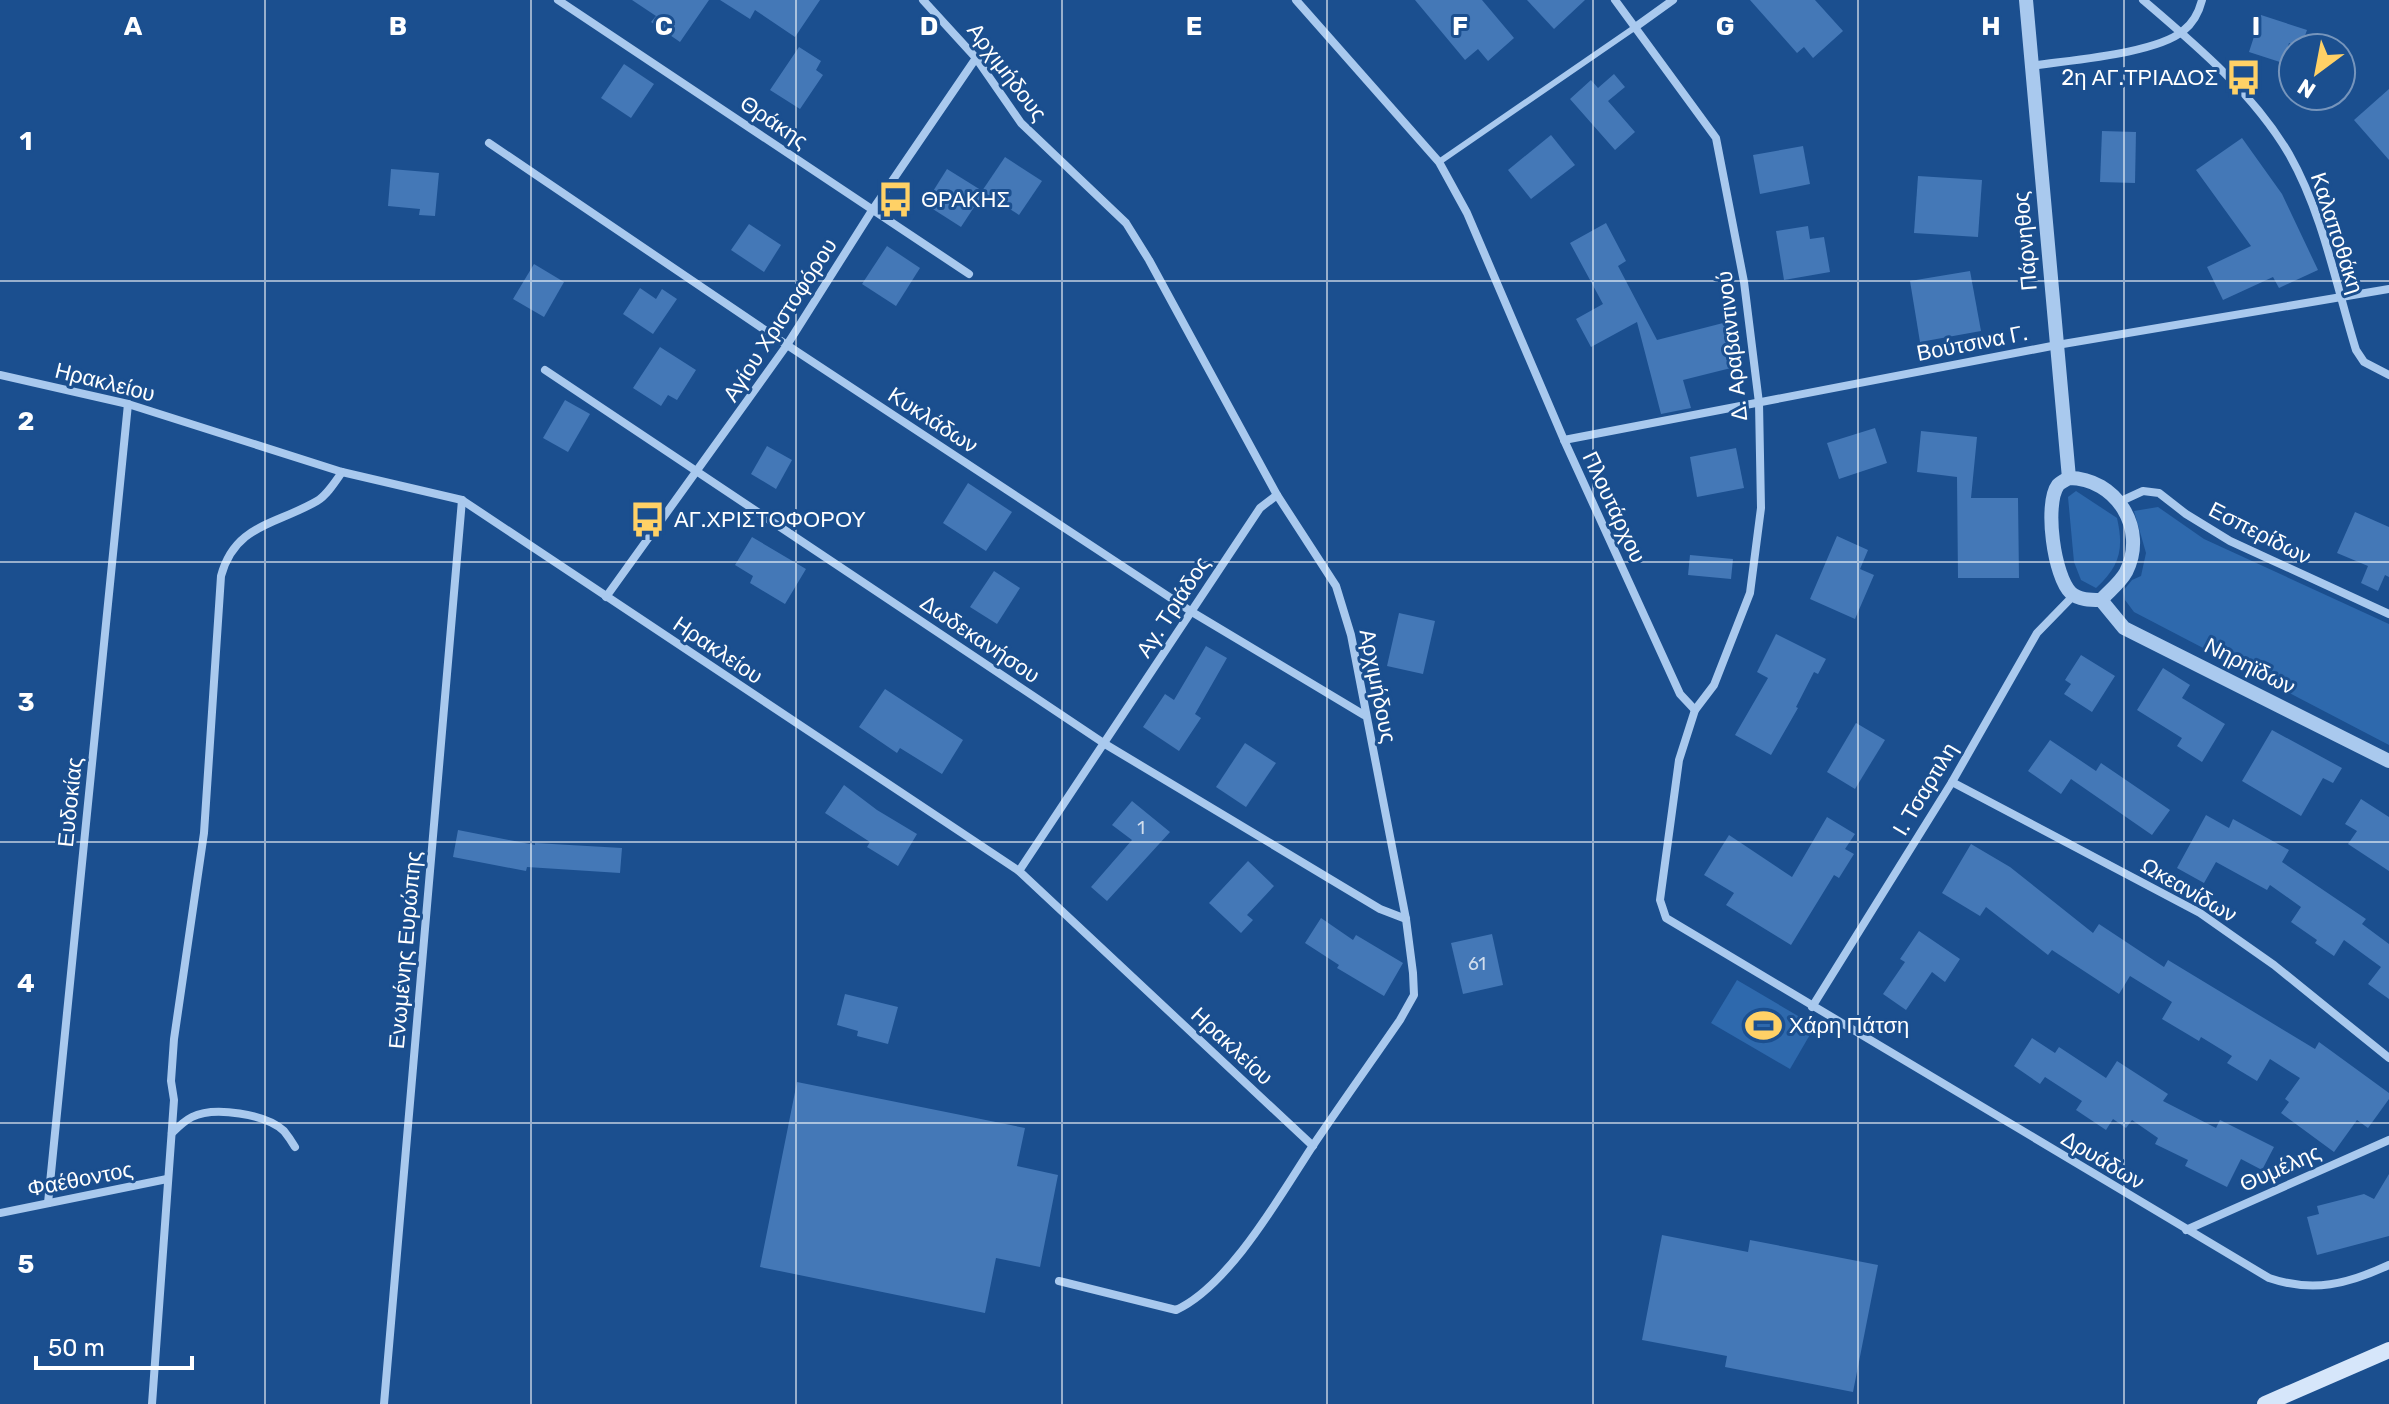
<svg xmlns="http://www.w3.org/2000/svg" width="2389" height="1404" viewBox="0 0 2389 1404" font-family="Rubik,sans-serif">
	<style>
		.green { fill: #2e69ad }
		.building { fill: #4478b7 }
		.lines { fill: none; stroke-linecap: round; stroke-linejoin: round }
		.service { stroke: #a9c9ee; stroke-width: 6 }
		.minor { stroke: #a9c9ee; stroke-width: 8 }
		.tertiary { stroke: #a9c9ee; stroke-width: 14 }
		.secondary { stroke: #d6e6fa; stroke-width: 16 }
		.grid { fill: none; stroke: #fff; stroke-width: 2; stroke-opacity: 0.55 }
		.labels { text-anchor: middle; dominant-baseline: central; stroke-width: 6; stroke-linejoin: round; paint-order: stroke }
		.number-label { font-size: 18px; fill: #d0dded }
		.street-label { font-size: 22px; fill: #fff; stroke: #1b4f8f }
		.poi-label { font-size: 22px; fill: #fff; stroke: #1b4f8f; text-anchor: start }
		.grid-label { font-size: 26px; text-anchor: middle; font-weight: bold; fill: #fff; stroke: #1b4f8f; stroke-width: 6; stroke-linejoin: round; paint-order: stroke }
	</style>
	<rect width="100%" height="100%" fill="#1b4f8f"/>
	<!-- green -->
	<g class="green">
		<path d="M 2076,491 L 2117,518 C 2124,549 2120,566 2096,588 L 2081,580 L 2074,562 L 2068,497 Z"/>
		<polygon points="2158,507 2204,539 2389,624 2389,745 2134,612 2125,600 2123,591 2132,580 2141,576 2146,553 2134,511"/>
		<polygon points="1737,980 1815,1026 1790,1069 1711,1023"/>
	</g>
	<!-- building -->
	<g class="building">
		<polygon points="632,0 709,0 680,42 651,22 656,16"/>
		<polygon points="720,0 820,0 795,37 755,10 750,19"/>
		<polygon points="1415,0 1482,0 1514,38 1488,61 1478,49 1465,60"/>
		<polygon points="1527,0 1585,0 1554,29"/>
		<polygon points="1750,0 1815,0 1843,31 1813,58 1804,47 1797,53"/>
		<polygon points="2261,15 2307,30 2301,47 2289,43 2283,63 2249,52"/>
		<polygon points="799,47 821,61 816,70 823,75 800,109 770,90"/>
		<polygon points="624,64 654,84 631,118 601,98"/>
		<polygon points="1614,74 1625,87 1608,101 1635,132 1615,150 1570,99 1591,80 1598,88"/>
		<polygon points="2389,89 2389,160 2354,120"/>
		<polygon points="2102,131 2136,132 2135,183 2100,182"/>
		<polygon points="1551,135 1575,165 1531,199 1508,170"/>
		<polygon points="2242,138 2282,194 2318,270 2279,288 2273,277 2223,300 2207,267 2251,246 2196,170"/>
		<polygon points="1803,146 1810,184 1760,194 1753,155"/>
		<polygon points="1005,157 1042,181 1019,215 982,191"/>
		<polygon points="391,169 439,173 435,216 419,215 420,209 388,206"/>
		<polygon points="947,169 984,192 961,227 925,204"/>
		<polygon points="1918,176 1982,180 1978,237 1914,233"/>
		<polygon points="1606,223 1626,261 1618,266 1657,340 1727,322 1739,366 1683,380 1691,408 1661,414 1637,322 1591,347 1576,319 1603,304 1570,243"/>
		<polygon points="749,224 781,245 764,272 731,250"/>
		<polygon points="1808,226 1810,239 1824,237 1830,272 1784,280 1776,231"/>
		<polygon points="887,246 920,268 896,306 862,284"/>
		<polygon points="534,264 564,282 544,317 513,299"/>
		<polygon points="1970,271 1981,331 1920,342 1910,281"/>
		<polygon points="640,288 656,299 662,289 677,299 653,334 623,314"/>
		<polygon points="660,347 696,370 677,400 668,395 661,406 633,388"/>
		<polygon points="565,400 590,414 568,452 543,438"/>
		<polygon points="1875,428 1887,463 1839,479 1827,443"/>
		<polygon points="1921,431 1977,437 1971,498 2018,498 2019,578 1958,578 1957,477 1917,472"/>
		<polygon points="767,446 792,460 776,489 751,474"/>
		<polygon points="1736,448 1744,488 1697,497 1690,457"/>
		<polygon points="968,483 1012,512 986,551 943,523"/>
		<polygon points="2355,512 2389,527 2389,577 2385,575 2378,591 2361,583 2368,566 2337,553"/>
		<polygon points="1837,536 1868,550 1860,569 1874,575 1855,619 1810,599"/>
		<polygon points="752,537 806,569 785,604 750,583 753,576 735,565"/>
		<polygon points="1690,555 1733,559 1731,579 1688,575"/>
		<polygon points="994,571 1020,588 997,624 970,607"/>
		<polygon points="1399,613 1435,621 1423,674 1387,666"/>
		<polygon points="1776,634 1826,659 1818,674 1814,672 1796,707 1798,708 1771,755 1735,735 1768,678 1757,672"/>
		<polygon points="1206,646 1227,658 1195,714 1201,718 1179,751 1143,727 1165,694 1174,700"/>
		<polygon points="2081,655 2115,676 2092,712 2064,694 2071,684 2065,680"/>
		<polygon points="2163,668 2190,685 2182,698 2225,724 2202,762 2177,746 2182,738 2137,710"/>
		<polygon points="885,689 963,740 942,774 900,748 897,753 859,727"/>
		<polygon points="1856,723 1885,740 1855,789 1827,772"/>
		<polygon points="2272,730 2342,768 2333,783 2323,778 2301,816 2242,781"/>
		<polygon points="2050,740 2096,771 2101,763 2170,810 2152,835 2071,779 2061,794 2028,771"/>
		<polygon points="1245,743 1276,763 1246,807 1216,787"/>
		<polygon points="844,785 877,810 917,834 898,866 867,847 870,842 825,813"/>
		<polygon points="2361,799 2389,817 2389,871 2348,844 2357,831 2345,824"/>
		<polygon points="1132,801 1170,832 1107,901 1091,887 1132,840 1112,825"/>
		<polygon points="2206,815 2229,828 2233,819 2289,850 2282,862 2366,919 2362,924 2389,944 2389,999 2368,984 2381,967 2344,940 2334,956 2315,943 2317,940 2291,922 2301,907 2270,885 2267,890 2216,862 2204,883 2177,868"/>
		<polygon points="1827,817 1855,834 1845,849 1854,854 1839,878 1834,875 1791,945 1726,905 1734,893 1704,875 1729,835 1792,877"/>
		<polygon points="458,830 535,845 535,843 622,848 620,873 527,867 526,871 453,857"/>
		<polygon points="1971,844 2010,867 2093,933 2099,924 2164,967 2168,960 2315,1049 2319,1042 2389,1093 2389,1099 2368,1128 2357,1120 2334,1152 2281,1113 2289,1102 2285,1099 2300,1078 2270,1059 2257,1081 2227,1063 2232,1056 2201,1037 2199,1041 2162,1019 2172,1002 2130,976 2119,994 2052,950 2048,955 1986,907 1980,916 1942,893"/>
		<polygon points="1248,861 1274,886 1247,915 1253,920 1241,933 1209,903"/>
		<polygon points="1321,918 1353,940 1356,935 1403,963 1384,996 1337,968 1339,965 1305,943"/>
		<polygon points="1919,931 1960,959 1945,982 1932,972 1906,1010 1883,994 1905,962 1900,959"/>
		<polygon points="1492,934 1503,985 1463,994 1451,943"/>
		<polygon points="845,994 898,1007 888,1044 857,1036 858,1031 837,1025"/>
		<polygon points="2032,1038 2055,1053 2059,1047 2106,1078 2117,1061 2168,1094 2163,1101 2216,1128 2220,1120 2274,1147 2262,1170 2241,1159 2227,1187 2185,1166 2188,1160 2155,1144 2158,1138 2132,1120 2126,1128 2113,1119 2106,1130 2076,1110 2082,1101 2045,1077 2040,1084 2014,1066"/>
		<polygon points="797,1082 1025,1128 1017,1166 1058,1175 1040,1267 996,1258 985,1313 760,1267"/>
		<polygon points="2389,1174 2389,1236 2317,1255 2307,1217 2319,1214 2317,1206 2364,1194 2374,1199"/>
		<polygon points="1662,1235 1748,1252 1750,1240 1878,1265 1853,1392 1725,1367 1727,1356 1642,1340"/>
	</g>
	<g class="lines">
		<!-- service -->
		<polyline class="service" points="1439,162 1634,28"/>
		<!-- minor -->
		<g class="minor">
			<polyline points="558,0 969,274"/>
			<path d="M 923,0 L 976,58 L 1021,123 L 1126,223 L 1149,260 L 1277,495 L 1336,586 L 1351,635 L 1406,919 L 1413,973 L 1414,995 L 1400,1020 C 1371,1062 1341,1104 1312,1147 C 1280,1196 1229,1286 1176,1310 L 1059,1281"/>
			<polyline points="1296,0 1439,162 1467,213 1564,440 1680,694 1695,710"/>
			<path d="M 1615,0 L 1716,138 L 1744,282 L 1759,403 L 1761,508 L 1750,593 L 1714,685 L 1695,710 L 1679,760 L 1660,900 L 1666,918 L 2269,1278 C 2313,1293 2348,1284 2389,1265"/>
			<path d="M 2143,0 C 2197,46 2253,93 2289,154 C 2323,214 2336,285 2356,350 L 2364,362 L 2389,375"/>
			<polyline points="1634,28 1673,0"/>
			<path d="M 2031,66 C 2069,60 2155,54 2183,31 C 2192,24 2199,12 2202,0"/>
			<polyline points="489,143 787,345 1192,612 1364,715"/>
			<polyline points="545,370 1105,744 1380,909 1406,919"/>
			<polyline points="0,375 128,404 342,472 462,500 1019,871 1313,1146"/>
			<polyline points="1564,440 2057,345 2389,289"/>
			<polyline points="2119,502 2143,491 2159,493 2186,514 2230,541 2389,614"/>
			<polyline points="606,597 787,345 873,209 976,58"/>
			<polyline points="1952,782 2200,913 2274,965 2389,1058"/>
			<polyline points="1019,871 1260,508 1277,495"/>
			<polyline points="1812,1007 1952,782 2037,633 2074,595"/>
			<path d="M 172,1133 C 178,1127 184,1121 192,1117 C 214,1106 266,1114 284,1131 C 288,1136 292,1142 295,1147"/>
			<polyline points="48,1203 128,404"/>
			<polyline points="0,1213 167,1179"/>
			<polyline points="2186,1230 2389,1140"/>
			<path d="M 152,1404 L 174,1100 L 171,1081 L 174,1039 L 204,833 L 221,576 C 235,524 276,525 317,501 C 327,495 335,482 342,472"/>
			<polyline points="384,1404 462,500"/>
		</g>
		<!-- tertiary -->
		<g class="tertiary">
			<polyline points="2026,0 2069,478"/>
			<path d="M 2069,478 C 2116,478 2148,529 2126,572 C 2120,583 2109,591 2101,600 C 2090,600 2079,600 2071,593 C 2054,577 2044,504 2058,485 C 2061,482 2065,480 2069,478 Z"/>
			<polyline points="2101,600 2124,628 2389,761"/>
		</g>
		<!-- secondary -->
		<polyline class="secondary" points="2265,1404 2389,1350"/>
	</g>
	<!-- grid -->
	<path class="grid" d="M 265,0 L 265,1404M 531,0 L 531,1404M 796,0 L 796,1404M 1062,0 L 1062,1404M 1327,0 L 1327,1404M 1593,0 L 1593,1404M 1858,0 L 1858,1404M 2124,0 L 2124,1404M 0,281 L 2389,281M 0,562 L 2389,562M 0,842 L 2389,842M 0,1123 L 2389,1123"/>
	<!-- icons -->
	<defs>
		<symbol id="bus-bare" viewBox="-9 -9 18 18"><path d="M-5-6H5V4H4V6H2V4H-2V6H-4V4H-5ZM-3.5-4V0h7V-4ZM-3.5 1.2v1.5H-2V1.2ZM2 1.2v1.5H3.5V1.2Z" fill="#ffd166" stroke="#1b4f8f" stroke-width="2.5" paint-order="stroke"/></symbol>
		<symbol id="stadium-bare" viewBox="-9 -9 18 18"><path d="M0-5a6.5 5 0 1 0 0 10a6.5 5 0 1 0 0-10ZM-3.5-1.8h7v3.6h-7Z" fill="#ffd166" stroke="#1b4f8f" stroke-width="2.5" paint-order="stroke"/></symbol>
	</defs>
	<g fill-rule="evenodd">
		<use href="#bus-bare" x="2218" y="52" width="51" height="51"/>
		<use href="#bus-bare" x="870" y="174" width="51" height="51"/>
		<use href="#bus-bare" x="622" y="494" width="51" height="51"/>
		<use href="#stadium-bare" x="1738" y="1000" width="51" height="51"/>
	</g>
	<g class="labels">
		<!-- number labels -->
		<g class="number-label">
			<text x="1141" y="828">1</text>
			<text x="1477" y="964">61</text>
		</g>
		<!-- street labels -->
		<g class="street-label">
			<text transform="translate(1007 72) rotate(53)">Αρχιμήδους</text>
			<text transform="translate(774 122) rotate(34)">Θράκης</text>
			<text transform="translate(2337 233) rotate(72)">Καλαποθάκη</text>
			<text transform="translate(2025 241) rotate(-95)">Πάρνηθος</text>
			<text transform="translate(780 320) rotate(-57)">Αγίου Χριστοφόρου</text>
			<text transform="translate(1972 343) rotate(-11)">Βούτσινα Γ.</text>
			<text transform="translate(1732 346) rotate(-96)">Δ. Αραβαντινού</text>
			<text transform="translate(105 382) rotate(14)">Ηρακλείου</text>
			<text transform="translate(933 420) rotate(33)">Κυκλάδων</text>
			<text transform="translate(1614 507) rotate(65)">Πλουτάρχου</text>
			<text transform="translate(2260 533) rotate(27)">Εσπερίδων</text>
			<text transform="translate(1173 607) rotate(-57)">Αγ. Τριάδος</text>
			<text transform="translate(980 639) rotate(34)">Δωδεκανήσου</text>
			<text transform="translate(718 650) rotate(34)">Ηρακλείου</text>
			<text transform="translate(2250 666) rotate(27)">Νηρηϊδων</text>
			<text transform="translate(1378 686) rotate(79)">Αρχιμήδους</text>
			<text transform="translate(1925 789) rotate(-59)">Ι. Τσαρτιλη</text>
			<text transform="translate(70 802) rotate(-84)">Ευδοκίας</text>
			<text transform="translate(2189 890) rotate(30)">Ωκεανίδων</text>
			<text transform="translate(405 950) rotate(-85)">Ενωμένης Ευρώπης</text>
			<text transform="translate(1232 1046) rotate(43)">Ηρακλείου</text>
			<text transform="translate(2103 1160) rotate(31)">Δρυάδων</text>
			<text transform="translate(2280 1168) rotate(-24)">Θυμέλης</text>
			<text transform="translate(80 1179) rotate(-11)">Φαέθοντος</text>
		</g>
		<!-- poi labels -->
		<g class="poi-label">
			<text x="2218" y="77" text-anchor="end">2η ΑΓ.ΤΡΙΑΔΟΣ</text>
			<text x="921" y="199">ΘΡΑΚΗΣ</text>
			<text x="674" y="519">ΑΓ.ΧΡΙΣΤΟΦΟΡΟΥ</text>
			<text x="1789" y="1025">Χάρη Πάτση</text>
		</g>
	</g>
	<g class="grid-label">
		<text x="133" y="35">A</text>
		<text x="398" y="35">B</text>
		<text x="664" y="35">C</text>
		<text x="929" y="35">D</text>
		<text x="1194" y="35">E</text>
		<text x="1460" y="35">F</text>
		<text x="1725" y="35">G</text>
		<text x="1991" y="35">H</text>
		<text x="2256" y="35">I</text>
		<text x="26" y="150">1</text>
		<text x="26" y="430">2</text>
		<text x="26" y="711">3</text>
		<text x="26" y="992">4</text>
		<text x="26" y="1273">5</text>
	</g>
	<!-- north arrow -->
	<g transform="translate(2317 72) rotate(212)"><circle r="38" fill="#1b4f8f" stroke="#7695bc" stroke-width="2"/>
	<path d="M0-6L14 30L0 20L-14 30Z" fill="#ffd166"/>
	<text y="-12" font-size="22" font-weight="bold" text-anchor="middle" fill="#ffffff">N</text>
	</g>
	<!-- scale -->
	<path d="M36 1356v12h156v-12" fill="none" stroke="#ffffff" stroke-width="4"/>
	<text x="48" y="1356" font-size="24" fill="#ffffff" stroke="#1b4f8f" stroke-width="6" paint-order="stroke">50 m</text>
</svg>
